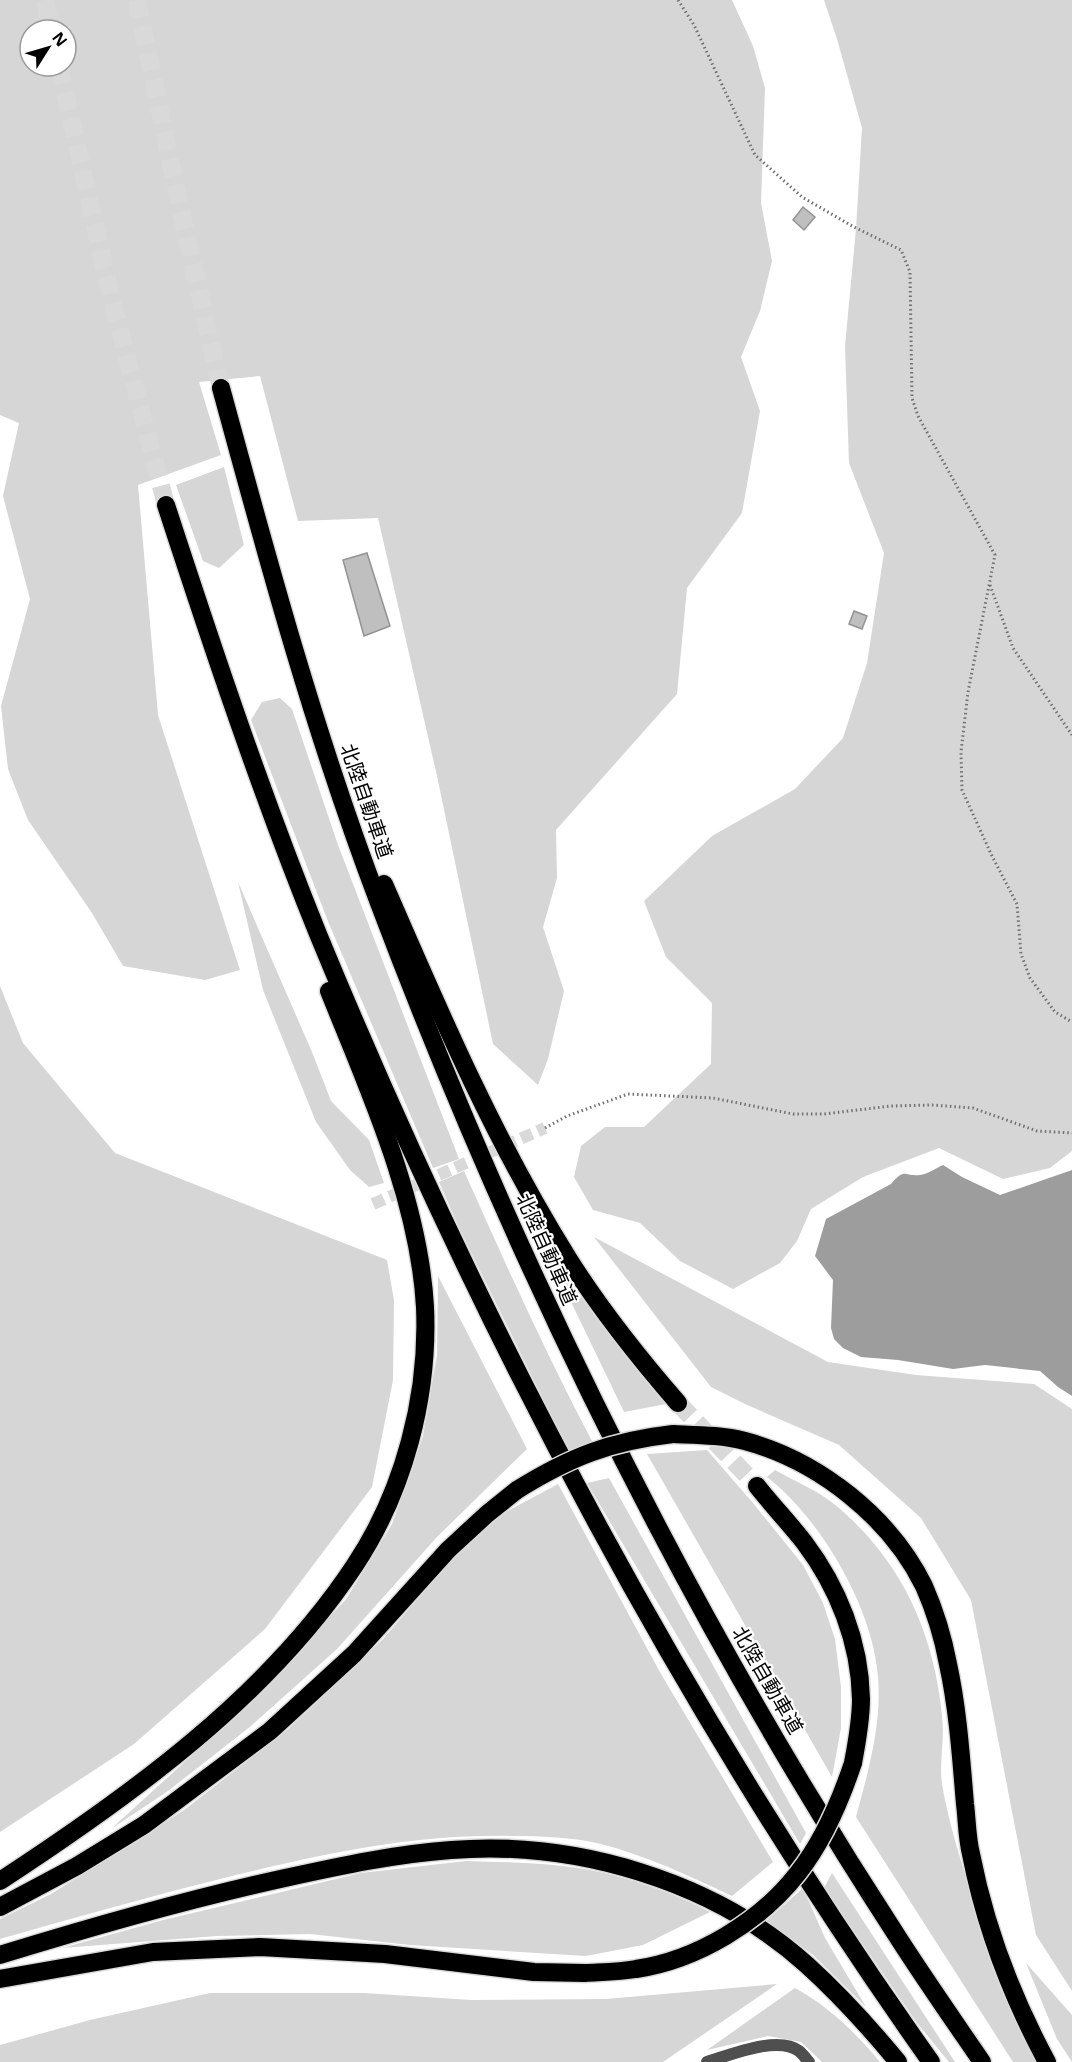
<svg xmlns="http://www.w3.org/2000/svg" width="1072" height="2062" viewBox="0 0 1072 2062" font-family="'Noto Sans','Noto Sans JP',sans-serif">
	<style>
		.green { fill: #d6d6d6; fill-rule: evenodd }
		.water { fill: #9d9d9d }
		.building { fill: #bfbfbf; stroke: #939393; stroke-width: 1.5 }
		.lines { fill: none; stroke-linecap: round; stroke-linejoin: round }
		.street-tunnel { stroke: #d9d9d9; stroke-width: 12; stroke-dasharray: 12 6; stroke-linecap: butt }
		.highway-tunnel { stroke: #d9d9d9; stroke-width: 18; stroke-dasharray: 18 9; stroke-linecap: butt }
		.highway-casing { stroke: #dbdbdb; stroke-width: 21 }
		.path { stroke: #717171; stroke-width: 3; stroke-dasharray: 1.5 3; stroke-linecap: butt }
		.street { stroke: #4f4f4f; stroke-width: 12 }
		.highway { stroke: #000; stroke-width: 18 }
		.highway-bridge-casing { stroke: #dbdbdb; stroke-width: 21; stroke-linecap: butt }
		.highway-bridge { stroke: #000; stroke-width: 18 }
		.labels { text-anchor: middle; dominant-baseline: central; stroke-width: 4.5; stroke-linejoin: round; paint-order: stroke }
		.street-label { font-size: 20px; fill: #000; stroke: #fff }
	</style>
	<rect width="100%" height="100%" fill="#fff"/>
	<!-- green -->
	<g class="green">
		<path d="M 0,0 L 732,0 L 753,46 L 765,88 L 761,203 L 772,261 L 760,311 L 741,357 L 760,411 L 742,513 L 687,588 L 677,694 L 556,830 L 557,878 L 543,927 L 564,991 L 548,1059 L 538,1085 L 493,1044 L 437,776 L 378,518 L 298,521 L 260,376 L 199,382 L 221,455 L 138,485 L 158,715 L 240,970 L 205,980 L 123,966 L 92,913 L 28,820 L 8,769 L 1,706 L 30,599 L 3,496 L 19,423 L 0,415 ZM 30,30 L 66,30 L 66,66 L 30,66 Z"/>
		<polygon points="824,0 1072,0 1072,1151 1050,1168 1003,1179 939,1148 863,1177 811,1209 797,1241 780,1263 733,1289 680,1261 640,1223 593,1210 574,1177 581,1146 605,1127 644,1127 711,1064 712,1003 666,957 644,901 712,836 795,789 843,738 867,663 884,553 849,463 845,346 856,229 862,128 837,39"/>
		<polygon points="224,467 244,545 219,568 203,561 176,485"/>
		<polygon points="280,698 292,709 338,845 459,1159 433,1168 327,919 251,720 262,702"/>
		<polygon points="238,882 312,1052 331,1101 369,1140 384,1183 369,1187 350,1170 316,1122 263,990"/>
		<polygon points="0,986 23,1043 115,1153 387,1260 394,1300 393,1380 372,1487 265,1629 134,1744 0,1832"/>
		<path d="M 464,1171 C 505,1263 546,1354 593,1443 L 569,1452 L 459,1228 L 439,1182 Z"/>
		<polygon points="594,1237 828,1362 916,1375 1034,1384 1072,1409 1072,1991 1036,1935 971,1600 921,1518 839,1445 745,1404 711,1387"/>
		<polygon points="552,1252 570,1283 666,1404 624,1412 561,1281"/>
		<polygon points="438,1276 527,1449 437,1537 337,1649 251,1726 168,1791 111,1829 258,1695 346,1599 392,1524 423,1436 437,1355"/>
		<polygon points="707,1450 753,1503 803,1565 823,1603 835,1639 841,1687 841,1728 832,1777 647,1454"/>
		<path d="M 775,1470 C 794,1481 817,1490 834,1504 C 900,1558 934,1631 942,1716 C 945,1738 939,1762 942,1784 C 948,1820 959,1855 970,1889 C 987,1948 1005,2010 1037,2062 L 1013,2062 L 856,1817 C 868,1772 882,1725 878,1677 C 873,1608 821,1519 767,1477 Z"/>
		<polygon points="609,1478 806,1833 800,1844 587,1483"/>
		<path d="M 558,1484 L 661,1674 L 773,1862 L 732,1896 C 690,1876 647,1856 601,1844 C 573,1837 540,1836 511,1836 C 413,1834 323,1854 228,1877 C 152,1896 76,1917 0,1939 L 0,1919 L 51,1894 L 184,1810 L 287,1730 L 383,1639 L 451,1560 L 502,1514 Z"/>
		<path d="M 466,1861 C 495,1862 524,1862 553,1865 C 605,1869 664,1888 710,1912 L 643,1945 L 586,1956 L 410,1945 L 310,1934 L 217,1936 L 62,1948 L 163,1920 L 361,1873 Z"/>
		<polygon points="832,1873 955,2062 949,2062 917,2023 824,1888"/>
		<polygon points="803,1888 825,1938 866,2007 813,1955 766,1921"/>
		<polygon points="1026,1963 1072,2015 1072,2062 1057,2039"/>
		<polygon points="777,1984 663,2062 0,2062 0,2045 90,2020 210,1993 364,1993 471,2000 606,1999"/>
		<path d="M 795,1988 C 828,2006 855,2032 880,2062 L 822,2062 L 801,2042 L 768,2036 L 707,2050 Z"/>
	</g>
	<!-- water -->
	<path class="water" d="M 943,1165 L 962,1177 L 1000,1195 L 1072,1170 L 1072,1396 L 1058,1387 L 1040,1371 L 985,1365 L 953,1369 L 898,1360 L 861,1357 L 843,1348 L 834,1339 L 831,1328 L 833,1280 L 815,1256 L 826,1219 L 891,1184 C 906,1167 903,1177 920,1175 C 928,1174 936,1168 943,1165 Z"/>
	<!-- building -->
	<g class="building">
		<polygon points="803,207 815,217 804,230 793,220"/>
		<polygon points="367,553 390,626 364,636 343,560"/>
		<polygon points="854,611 867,616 862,629 849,624"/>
	</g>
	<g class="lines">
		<!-- street-tunnel -->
		<polyline class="street-tunnel" points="373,1204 545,1128"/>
		<!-- highway-tunnel -->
		<g class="highway-tunnel">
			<polyline points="45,0 51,30"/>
			<polyline points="137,0 178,198 221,388"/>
			<polyline points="59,66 111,297 166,505"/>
			<polyline points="678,1403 757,1486"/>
		</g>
		<defs>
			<g id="highway">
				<path d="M 221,388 C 268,561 315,735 379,903 C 515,1264 688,1615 899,1939 C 926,1981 954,2021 982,2062"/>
				<path d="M 166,505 C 213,649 261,793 318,934 C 481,1330 683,1712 931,2062"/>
				<path d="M 384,884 C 439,1011 494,1140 568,1258 C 600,1309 639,1358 678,1403"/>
				<path d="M 673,1434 C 697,1435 722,1435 745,1441 C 819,1461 890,1517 924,1586 C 935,1611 943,1637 948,1664 C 958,1710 961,1757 965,1804 C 967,1820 967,1838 971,1854 C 985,1926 1012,1997 1047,2062"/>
				<path d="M 757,1486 C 772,1505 789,1523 804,1542 C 838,1587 860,1642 861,1699 C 861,1720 857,1742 853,1763"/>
				<path d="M 0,1881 C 130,1796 268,1697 355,1565 C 404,1491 429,1396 425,1307 C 419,1199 369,1091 329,991"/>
				<polyline points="0,1907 77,1866 144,1825 270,1731 354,1654 448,1550 487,1514 517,1490"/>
				<path d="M 0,1955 C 94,1926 189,1899 285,1878 C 340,1866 395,1854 451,1850 C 575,1840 714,1881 807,1965 C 840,1995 870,2028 898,2062"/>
				<polyline points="0,1979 153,1952 260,1947 385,1954 534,1972 585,1973"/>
			</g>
		</defs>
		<!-- highway casing -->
		<use href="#highway" class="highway-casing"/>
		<!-- path -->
		<g class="path">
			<polyline points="678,0 694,25 755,155 802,197 854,227 901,250 910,272 912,398 918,416 995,555 968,692 961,752 962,790 992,856 1017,904 1021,954 1030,978 1055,1012 1072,1022"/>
			<polyline points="990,585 1013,648 1072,735"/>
			<polyline points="545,1128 567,1116 628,1094 713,1098 793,1114 824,1114 891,1106 932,1105 973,1108 1037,1131 1072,1133"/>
		</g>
		<!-- street -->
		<path class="street" d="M 707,2062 C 730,2055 778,2035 799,2051 C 803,2054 806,2059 809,2062"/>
		<!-- highway -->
		<use href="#highway" class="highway"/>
		<defs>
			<g id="highway-bridge">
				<path d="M 517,1490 C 570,1457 611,1441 673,1434"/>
				<path d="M 585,1973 C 602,1972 619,1972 636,1969 C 697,1960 760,1922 798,1873 C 824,1840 840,1802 853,1763"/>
			</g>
		</defs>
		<!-- highway-bridge casing -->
		<use href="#highway-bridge" class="highway-bridge-casing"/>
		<!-- highway-bridge -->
		<use href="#highway-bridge" class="highway-bridge"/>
	</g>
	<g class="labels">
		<!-- street labels -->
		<g class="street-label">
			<text transform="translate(367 801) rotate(71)">北陸自動車道</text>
			<text transform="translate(547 1249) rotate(66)">北陸自動車道</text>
			<text transform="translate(768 1680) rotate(60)">北陸自動車道</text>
		</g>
	</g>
	<!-- north arrow -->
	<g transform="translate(48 48) rotate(53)"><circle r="28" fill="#ffffff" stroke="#999999" stroke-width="1.5"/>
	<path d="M0-4.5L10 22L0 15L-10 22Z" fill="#000000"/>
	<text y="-9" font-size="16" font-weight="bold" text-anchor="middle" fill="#000000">N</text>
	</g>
</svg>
